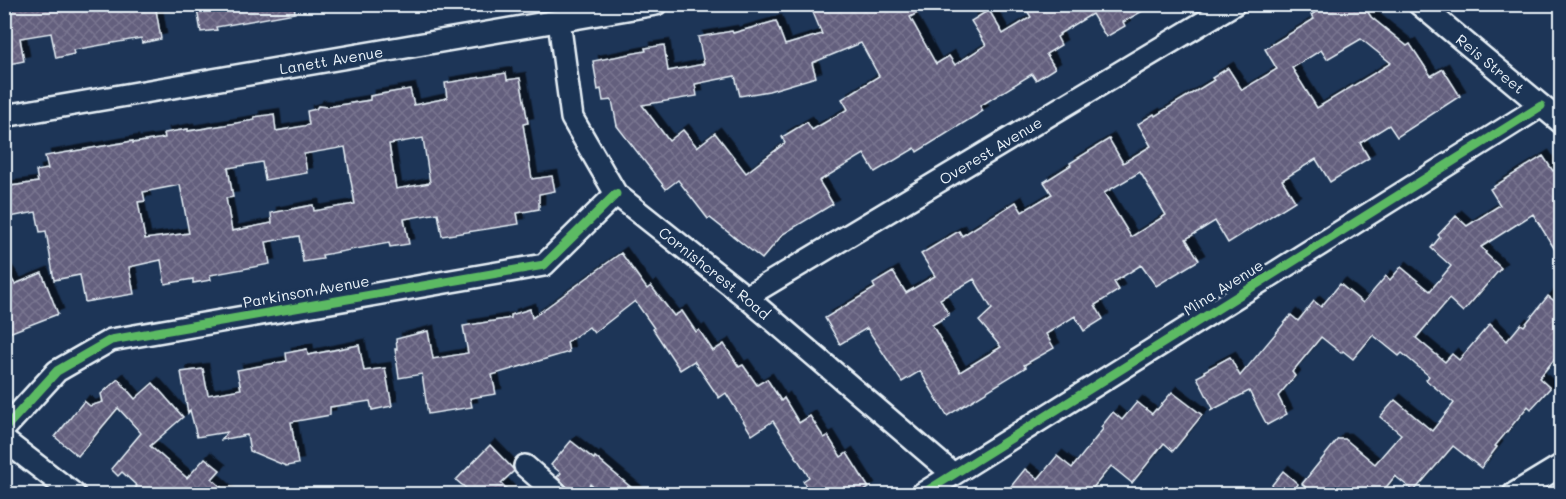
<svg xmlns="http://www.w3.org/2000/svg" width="1566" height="499" viewBox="0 0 1566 499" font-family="Mali,sans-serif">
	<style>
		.building { fill: url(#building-cross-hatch); stroke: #e8f1f8; stroke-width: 1.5; fill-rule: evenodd; filter: url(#shadow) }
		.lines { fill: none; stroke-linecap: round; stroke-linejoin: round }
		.minor-casing { stroke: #e8f1f8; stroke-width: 26 }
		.minor { stroke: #1d3557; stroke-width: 21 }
		.cycleway-casing { stroke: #1d3557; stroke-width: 13 }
		.cycleway { stroke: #5cba63; stroke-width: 9 }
		.labels { text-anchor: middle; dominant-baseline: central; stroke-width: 6; stroke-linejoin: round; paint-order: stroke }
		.street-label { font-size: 15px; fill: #e8f1f8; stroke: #1d3557 }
	</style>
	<defs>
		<pattern id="building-cross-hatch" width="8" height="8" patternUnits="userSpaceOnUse" patternTransform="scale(1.5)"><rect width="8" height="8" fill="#635f7d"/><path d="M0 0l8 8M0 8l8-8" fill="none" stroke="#797690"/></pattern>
		<filter id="shadow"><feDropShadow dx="5.5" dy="-5.5" stdDeviation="0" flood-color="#0009"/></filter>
	</defs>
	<rect width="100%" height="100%" fill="#1d3557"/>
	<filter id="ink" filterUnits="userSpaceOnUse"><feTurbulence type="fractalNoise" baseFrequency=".0167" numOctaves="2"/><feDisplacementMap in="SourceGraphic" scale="12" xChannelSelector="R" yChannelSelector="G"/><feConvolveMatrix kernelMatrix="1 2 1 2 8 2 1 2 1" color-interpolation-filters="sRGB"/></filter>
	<g filter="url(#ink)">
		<!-- building -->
		<g class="building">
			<polygon points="4,4 14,4 15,7 29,4 155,4 161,39 142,43 141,38 73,50 74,54 56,58 51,33 20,38 24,61 4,65"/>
			<polygon points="196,4 294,4 295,13 216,27 217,30 201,32"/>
			<path d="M 825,4 L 934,4 L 910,17 L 936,64 L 949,56 L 955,65 L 986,45 L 971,21 L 989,10 L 1003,34 L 1031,17 L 1023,4 L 1155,4 L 1123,22 L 1125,26 L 1106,37 L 1092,14 L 1059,34 L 1060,35 L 1057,37 L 1061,45 L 1046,54 L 1055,68 L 1036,80 L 1032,74 L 980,106 L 983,111 L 917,152 L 915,148 L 875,172 L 864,154 L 819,181 L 833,204 L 783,234 L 762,259 L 710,218 L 708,219 L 678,180 L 666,189 L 617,126 L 612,100 L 603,101 L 601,89 L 598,90 L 593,61 L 646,51 L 645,48 L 664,45 L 668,71 L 704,64 L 698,37 L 732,31 L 733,33 L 776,21 L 785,45 L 822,34 L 812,10 ZM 861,43 L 879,76 L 842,99 L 848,109 L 812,130 L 807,122 L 782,137 L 785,143 L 746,173 L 715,133 L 697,147 L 683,130 L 669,141 L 642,105 L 697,96 L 695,84 L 735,76 L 740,96 L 769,91 L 816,77 L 812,63 Z"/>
			<path d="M 1329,4 L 1363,4 L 1371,17 L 1407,46 L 1410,44 L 1431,76 L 1443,69 L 1460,96 L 1397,137 L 1389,125 L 1360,143 L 1369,158 L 1330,182 L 1316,159 L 1282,180 L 1295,201 L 1228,243 L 1215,221 L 1186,239 L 1199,260 L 1156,286 L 1141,265 L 1114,282 L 1119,290 L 1095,305 L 1103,319 L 1084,331 L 1075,316 L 1046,334 L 1054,348 L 1024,365 L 1026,367 L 947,416 L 920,371 L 902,382 L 867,328 L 840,344 L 825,318 L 875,288 L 873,284 L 893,272 L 906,293 L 935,276 L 921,254 L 959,231 L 962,236 L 1016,202 L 1022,212 L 1052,194 L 1044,182 L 1071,165 L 1070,163 L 1109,139 L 1123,163 L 1151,146 L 1138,124 L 1154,114 L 1155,116 L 1214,80 L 1212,78 L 1228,68 L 1242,90 L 1277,69 L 1265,49 L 1314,19 L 1311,15 ZM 1361,39 L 1391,63 L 1317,108 L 1292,68 L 1321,50 L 1327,59 ZM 1140,172 L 1166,215 L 1131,237 L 1104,193 ZM 974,279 L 992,309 L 979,321 L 1001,347 L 960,372 L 932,325 L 949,315 L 940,299 Z"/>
			<path d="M 506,73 L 507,80 L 520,78 L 528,123 L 523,124 L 532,179 L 552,176 L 555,191 L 539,194 L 539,209 L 517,213 L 519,224 L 442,236 L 438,213 L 404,219 L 409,244 L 390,247 L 389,243 L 322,255 L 323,259 L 303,262 L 299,236 L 266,242 L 270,264 L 210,275 L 211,280 L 193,283 L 193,279 L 165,284 L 161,260 L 129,267 L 134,294 L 85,302 L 80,275 L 54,280 L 46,231 L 40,232 L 36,212 L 4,218 L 4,187 L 38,182 L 36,171 L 48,169 L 45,156 L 133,141 L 133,143 L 165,138 L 164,133 L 188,129 L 188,131 L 255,120 L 254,117 L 274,114 L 276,131 L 309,125 L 307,111 L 316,109 L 318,106 L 327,107 L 370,100 L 370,96 L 410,89 L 414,105 L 447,98 L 445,83 ZM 423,138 L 430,183 L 396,189 L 389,144 ZM 345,147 L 355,204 L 314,211 L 313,205 L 271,213 L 272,223 L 232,231 L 226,198 L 233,197 L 228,168 L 262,162 L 265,180 L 307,173 L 304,154 ZM 180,185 L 189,233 L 145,239 L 138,202 L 145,201 L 143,192 Z"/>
			<polygon points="1543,156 1553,171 1562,166 1562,261 1533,214 1481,247 1486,252 1485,253 1501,268 1463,312 1449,299 1416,338 1445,362 1452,354 1459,360 1490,324 1507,341 1521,324 1524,326 1548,296 1562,307 1562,350 1539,378 1550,388 1531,409 1528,406 1495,446 1497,447 1481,468 1453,446 1414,491 1395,476 1380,495 1315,495 1302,484 1338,439 1345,439 1375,464 1401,434 1380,417 1395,400 1432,431 1454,403 1426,380 1429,376 1402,353 1399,356 1373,335 1353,359 1343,351 1341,353 1321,337 1292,372 1295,376 1278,396 1287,414 1267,425 1249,391 1210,411 1213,408 1197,377 1205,373 1204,371 1230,357 1240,376 1291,315 1298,321 1314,301 1321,307 1340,284 1363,303 1386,276 1390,280 1401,267 1430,291 1451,266 1431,248 1440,237 1438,235 1456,216 1467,226 1500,205 1490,189"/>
			<polygon points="621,253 647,289 651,286 674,316 682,311 696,332 699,330 713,351 724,344 739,367 743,365 757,385 767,379 781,401 784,398 799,423 810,416 824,438 828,436 841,457 847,453 869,488 858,495 811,495 803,481 809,477 773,421 752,435 726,393 719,398 694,361 680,370 653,329 654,328 635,301 594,333 589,327 567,342 569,352 492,375 496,394 470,398 472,407 428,414 422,374 399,378 395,349 397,349 396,339 428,331 433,359 468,353 463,326 511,318 511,315 530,309 532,318"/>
			<polygon points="4,268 15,284 42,273 58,314 4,335"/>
			<polygon points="359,345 364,371 385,368 392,406 372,410 370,401 330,407 330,415 291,422 298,464 286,466 250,451 247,435 221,440 227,432 197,437 190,410 188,413 181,372 203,369 208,395 241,389 237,370 287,361 286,353 307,349 308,355"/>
			<polygon points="118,379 135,399 153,383 183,417 150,446 187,478 205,458 220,470 212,479 230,495 130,495 137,486 122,472 118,476 111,469 141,433 118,408 78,456 55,437 84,401 90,406 103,402 101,394"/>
			<polygon points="1172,392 1202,415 1173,451 1164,443 1132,483 1111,466 1087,495 1004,495 1025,469 1038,479 1057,456 1072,468 1103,429 1101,427 1113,412 1122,420 1137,402 1152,414 1156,409 1157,410"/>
			<polygon points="571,441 594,459 595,457 640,495 603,495 590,484 582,495 576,495 557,477 561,473 551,465"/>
			<polygon points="490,445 513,469 514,471 501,483 512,495 474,495 456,480"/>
			<polygon points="1283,471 1298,484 1290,495 1264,495"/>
		</g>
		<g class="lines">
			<defs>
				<g id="minor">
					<path id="s1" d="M 1419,4 L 1562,123"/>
					<path id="s2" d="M 559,21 L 572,118 L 616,194 L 746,297 L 953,474"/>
					<path id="s3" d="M 4,116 L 656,4"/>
					<path id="s4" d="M 746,297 L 1234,4"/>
					<polyline points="4,429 57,371 111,340 544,265 616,194"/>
					<polyline points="4,440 74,494"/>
					<polyline points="525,466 557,494"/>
					<polyline points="922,494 1541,106"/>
					<polyline points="1514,494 1562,465"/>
				</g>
			</defs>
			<!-- minor casing -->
			<use href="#minor" class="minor-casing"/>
			<!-- minor -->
			<use href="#minor" class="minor"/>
			<defs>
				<g id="cycleway">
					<polyline points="4,429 57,371 111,340 544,265 616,194"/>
					<polyline points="922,494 1541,106"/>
				</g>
			</defs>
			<!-- cycleway casing -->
			<use href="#cycleway" class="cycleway-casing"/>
			<!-- cycleway -->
			<use href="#cycleway" class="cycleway"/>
		</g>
	</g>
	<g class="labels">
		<!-- street labels -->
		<g class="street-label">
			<text stroke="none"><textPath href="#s3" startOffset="332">Lanett Avenue</textPath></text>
			<text stroke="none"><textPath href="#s1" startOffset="93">Reis Street</textPath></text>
			<text stroke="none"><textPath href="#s4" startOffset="285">Overest Avenue</textPath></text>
			<text stroke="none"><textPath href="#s2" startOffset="312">Cornishcrest Road</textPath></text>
			<text transform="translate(1223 287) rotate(-32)">Mina Avenue</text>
			<text transform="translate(306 291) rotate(-10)">Parkinson Avenue</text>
		</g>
	</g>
	<!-- margin -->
	<rect width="1566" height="499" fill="none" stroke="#1d3557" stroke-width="24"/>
	<rect x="12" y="12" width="1542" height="475" fill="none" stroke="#e8f1f8" stroke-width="2" filter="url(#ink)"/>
</svg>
